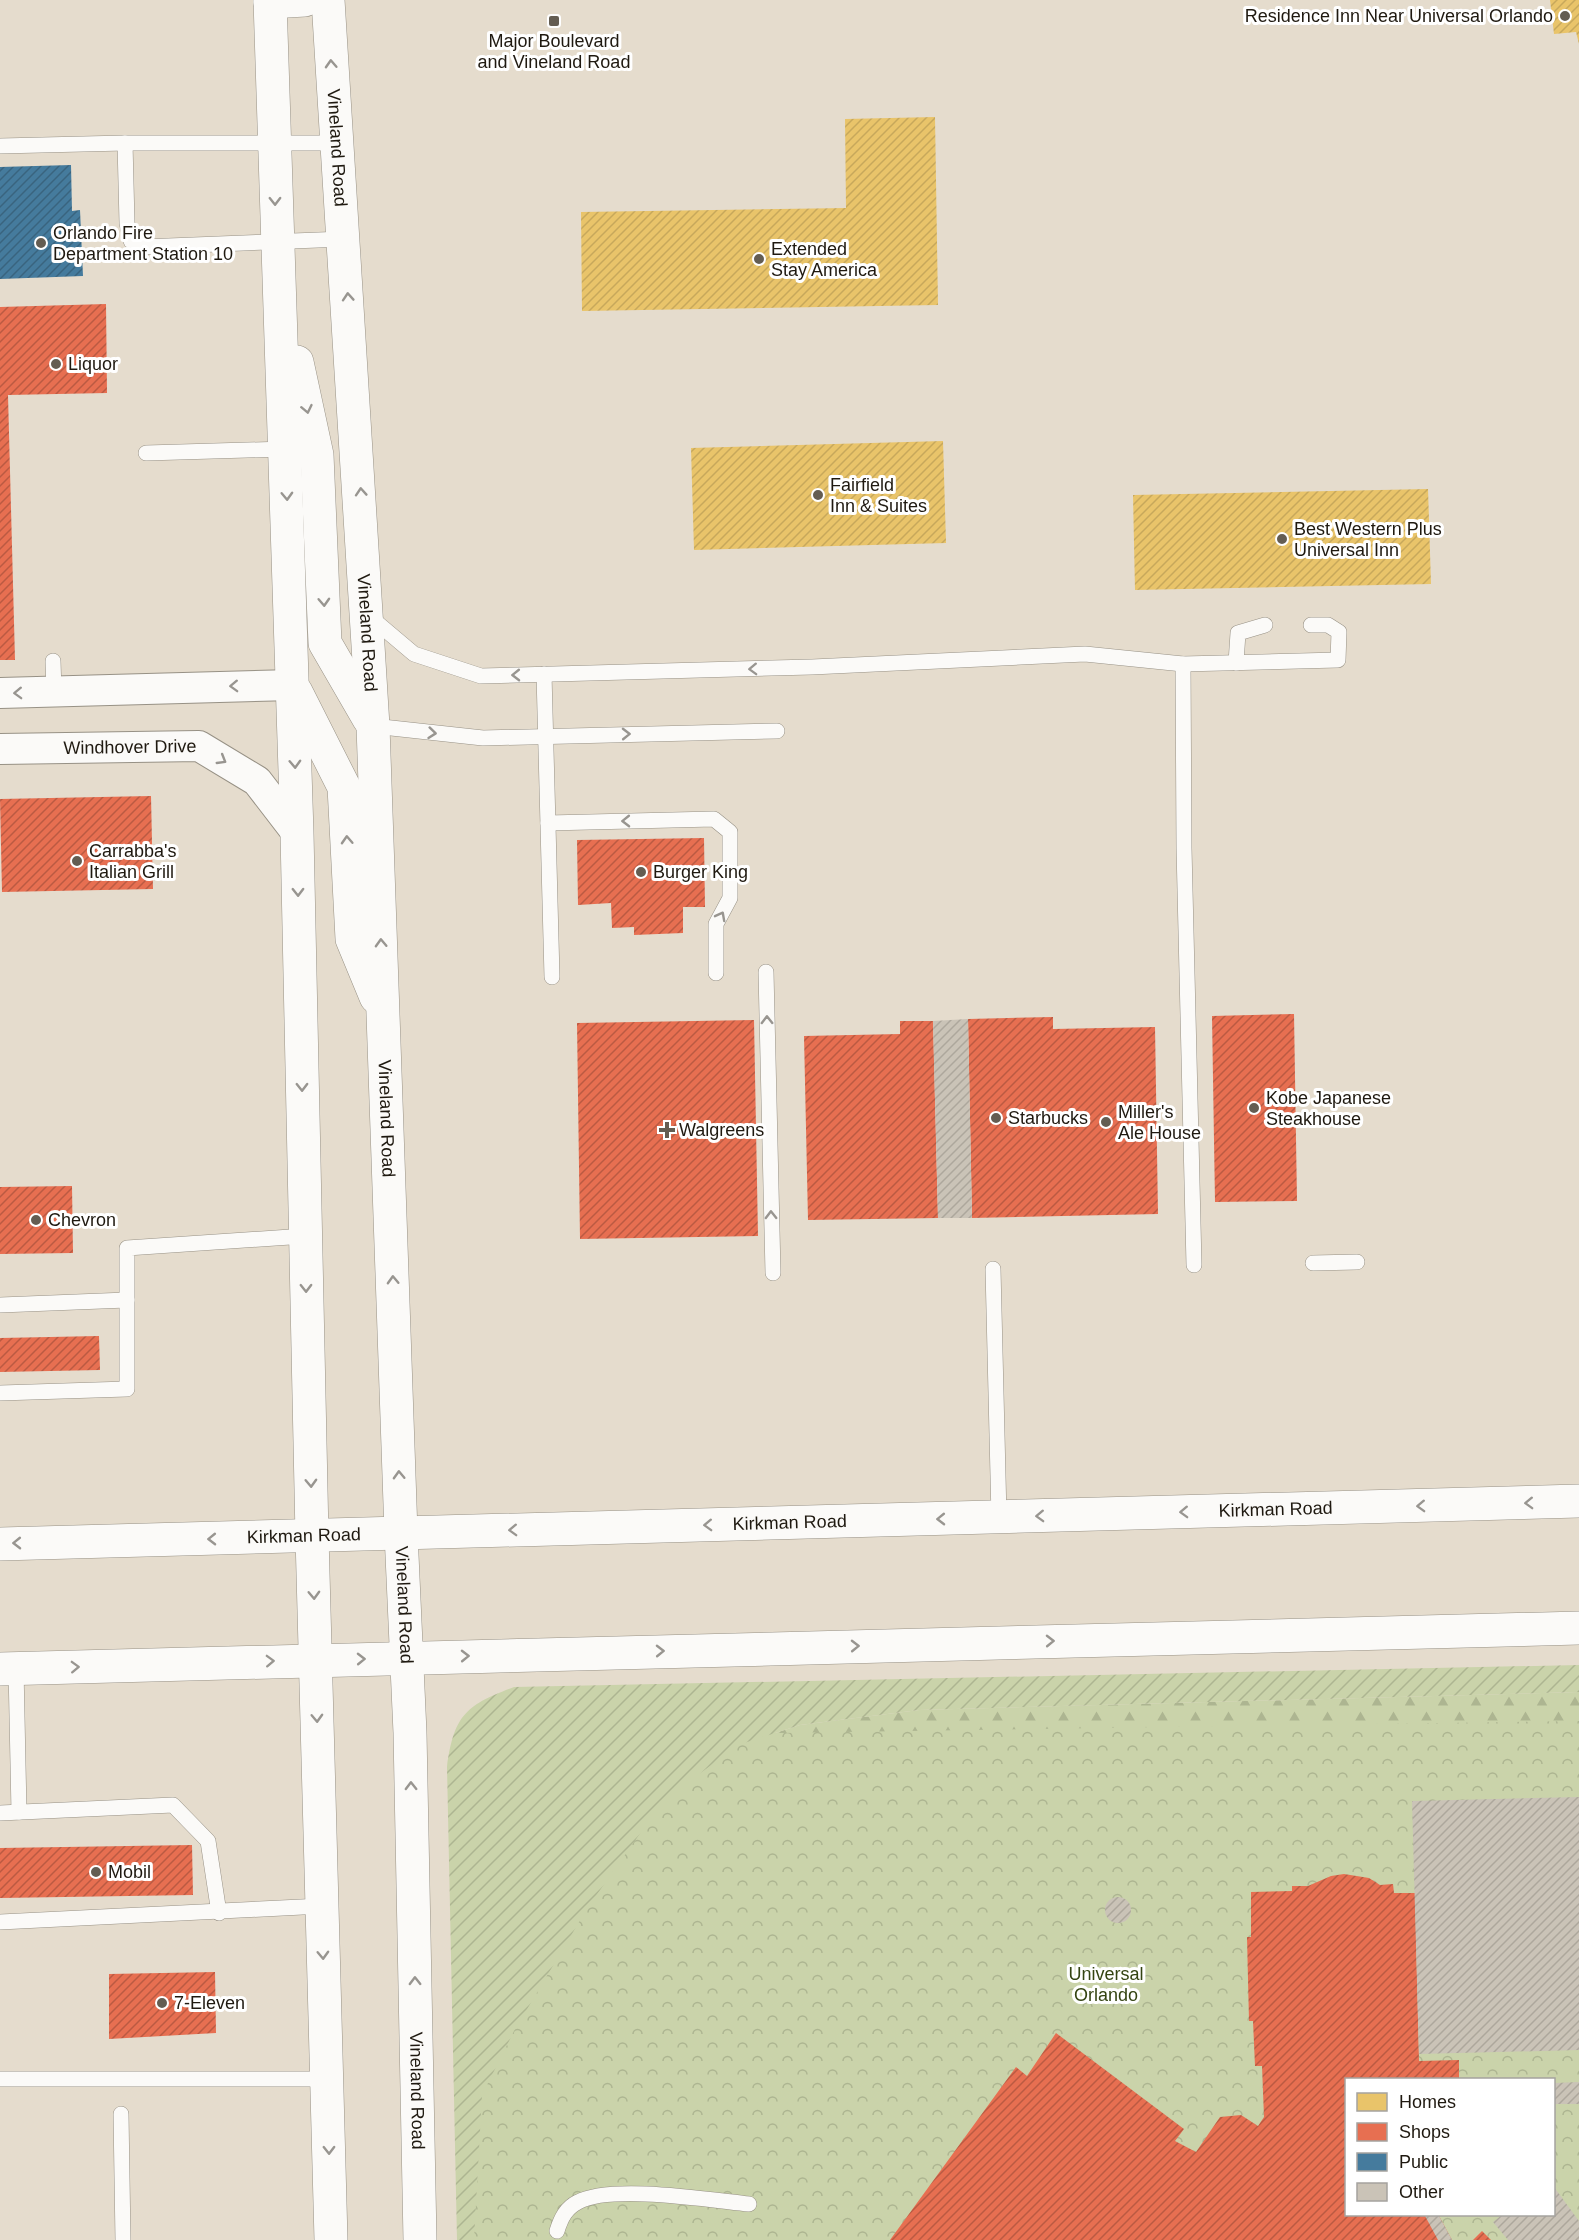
<svg xmlns="http://www.w3.org/2000/svg" width="1579" height="2240" viewBox="0 0 1579 2240" font-family="Arial,sans-serif">
	<style>
		.forest { fill: url(#forest-firs) }
		.park { fill: url(#park-crowns); fill-rule: evenodd }
		.garden { fill: url(#garden-furrows) }
		.homes { fill: url(#homes-hatch) }
		.shops { fill: url(#shops-hatch) }
		.public { fill: url(#public-hatch) }
		.building { fill: url(#building-hatch) }
		.lines { fill: none; stroke-linecap: round; stroke-linejoin: round }
		.service-casing { stroke: #979185; stroke-width: 16 }
		.minor-casing { stroke: #979185; stroke-width: 32 }
		.tertiary-casing { stroke: #979185; stroke-width: 34 }
		.secondary-casing { stroke: #979185; stroke-width: 34 }
		.primary-casing { stroke: #979185; stroke-width: 34 }
		.service { stroke: #fbfaf8; stroke-width: 15 }
		.minor { stroke: #fbfaf8; stroke-width: 30 }
		.tertiary { stroke: #fbfaf8; stroke-width: 33 }
		.secondary { stroke: #fbfaf8; stroke-width: 33 }
		.primary { stroke: #fbfaf8; stroke-width: 33 }
		.oneway { stroke: #989590 }
		.poi-dot { fill: #645d52; stroke: #fff; stroke-width: 2 }
		.labels { text-anchor: middle; dominant-baseline: central; stroke-width: 6; stroke-linejoin: round; paint-order: stroke }
		.poi-label { font-size: 18px; fill: #1f1910; stroke: #fff; text-anchor: start }
		.street-label { font-size: 18px; fill: #1f1910; stroke: #fff }
		.park-label { font-size: 18px; fill: #344412; stroke: #fff }
	</style>
	<defs>
		<pattern id="forest-firs" width="22" height="20" patternUnits="userSpaceOnUse" patternTransform="scale(1.5)"><rect width="22" height="20" fill="#cad3aa"/><path d="M5 1l3.5 6h-7zM16 11l3.5 6h-7z" fill="#adb591"/></pattern>
		<pattern id="park-crowns" width="20" height="18" patternUnits="userSpaceOnUse" patternTransform="scale(1.5)"><rect width="20" height="18" fill="#cad3aa"/><path d="M2 6a3 3 0 1 1 6 0M12 15a3 3 0 1 1 6 0" fill="none" stroke="#adb591"/></pattern>
		<pattern id="garden-furrows" width="10" height="10" patternUnits="userSpaceOnUse" patternTransform="scale(1.5)"><rect width="10" height="10" fill="#cad3aa"/><path d="M-1 1l2-2M0 10L10 0M9 11l2-2" fill="none" stroke="#adb591"/></pattern>
		<pattern id="homes-hatch" width="6" height="6" patternUnits="userSpaceOnUse" patternTransform="scale(1.5)"><rect width="6" height="6" fill="#e9c46a"/><path d="M-1 1l2-2M0 6l6-6M5 7l2-2" fill="none" stroke="#c7a85b"/></pattern>
		<pattern id="shops-hatch" width="6" height="6" patternUnits="userSpaceOnUse" patternTransform="scale(1.5)"><rect width="6" height="6" fill="#e76f51"/><path d="M-1 1l2-2M0 6l6-6M5 7l2-2" fill="none" stroke="#bb5a42"/></pattern>
		<pattern id="public-hatch" width="6" height="6" patternUnits="userSpaceOnUse" patternTransform="scale(1.5)"><rect width="6" height="6" fill="#457b9d"/><path d="M-1 1l2-2M0 6l6-6M5 7l2-2" fill="none" stroke="#39647f"/></pattern>
		<pattern id="building-hatch" width="6" height="6" patternUnits="userSpaceOnUse" patternTransform="scale(1.5)"><rect width="6" height="6" fill="#cac3b7"/><path d="M-1 1l2-2M0 6l6-6M5 7l2-2" fill="none" stroke="#ada79c"/></pattern>
	</defs>
	<rect width="100%" height="100%" fill="#e5dccd"/>
	<!-- forest -->
	<polygon class="forest" points="1579,1692 1579,1770 474,2240 738,1745 800,1725 919,1710"/>
	<!-- park -->
	<path class="park" d="M 1579,1721 L 1579,2240 L 474,2240 L 466,1755 L 502,1737 ZM 1346,2080 L 1554,2080 L 1554,2214 L 1346,2214 Z"/>
	<!-- garden -->
	<path class="garden" d="M 1579,1665 L 1579,1692 L 919,1710 L 800,1725 L 738,1745 L 663,1801 L 588,1907 L 514,2031 L 482,2095 L 474,2240 L 457,2240 L 447,1767 C 454,1715 466,1705 514,1687 Z"/>
	<!-- homes -->
	<g class="homes">
		<polygon points="1550,0 1579,0 1579,44 1576,32 1554,34"/>
		<polygon points="935,117 938,305 582,311 581,212 846,208 845,119"/>
		<polygon points="943,441 946,543 694,550 691,448"/>
		<polygon points="1428,489 1431,584 1135,590 1133,495"/>
	</g>
	<!-- shops -->
	<g class="shops">
		<polygon points="106,304 107,393 8,395 15,660 0,660 0,307"/>
		<polygon points="151,796 153,889 2,892 0,799"/>
		<polygon points="704,838 705,907 683,907 683,933 634,935 634,927 612,928 611,903 578,905 577,840"/>
		<polygon points="1294,1014 1297,1201 1215,1202 1212,1016"/>
		<polygon points="1053,1017 1053,1029 1155,1027 1158,1214 972,1218 968,1019"/>
		<polygon points="754,1020 758,1236 580,1239 577,1023"/>
		<polygon points="900,1021 933,1021 938,1218 808,1220 804,1036 900,1034"/>
		<polygon points="72,1186 73,1253 0,1254 0,1187"/>
		<polygon points="99,1336 100,1370 0,1372 0,1338"/>
		<polygon points="192,1845 193,1895 0,1898 0,1848"/>
		<polygon points="1344,1874 1369,1878 1380,1885 1393,1884 1394,1893 1415,1893 1419,2061 1459,2060 1459,2080 1346,2080 1346,2214 1438,2214 1452,2240 890,2240 1016,2067 1027,2076 1056,2033 1184,2129 1175,2141 1196,2152 1220,2117 1241,2115 1258,2126 1264,2117 1262,2066 1255,2066 1253,2021 1249,2021 1247,1937 1251,1937 1251,1892 1292,1891 1292,1886 1308,1886 1331,1876"/>
		<polygon points="215,1972 216,2033 109,2039 109,1974"/>
		<polygon points="1482,2231 1491,2240 1473,2240"/>
	</g>
	<!-- public -->
	<polygon class="public" points="71,165 72,211 80,210 83,276 0,279 0,167"/>
	<!-- building -->
	<g class="building">
		<polygon points="968,1019 972,1218 938,1218 933,1021"/>
		<polygon points="1579,1797 1579,2050 1419,2054 1412,1801"/>
		<circle cx="1118" cy="1910" r="13"/>
		<polygon points="1579,2082 1579,2104 1554,2104 1554,2083"/>
		<polygon points="1554,2187 1579,2221 1579,2240 1508,2240 1493,2222 1503,2214 1554,2214"/>
		<polygon points="1424,2214 1438,2214 1452,2240 1438,2240"/>
	</g>
	<g class="lines">
		<defs>
			<g id="service">
				<polyline points="125,143 127,223 131,241 143,247 344,239"/>
				<polyline points="0,146 125,143 338,143"/>
				<polyline points="146,453 285,449"/>
				<polyline points="369,616 414,654 481,676 812,667 1085,654 1183,664 1338,660 1339,632 1328,625 1311,625"/>
				<polyline points="53,661 54,692"/>
				<polyline points="1236,663 1238,633 1265,625"/>
				<polyline points="1183,664 1184,848 1194,1265"/>
				<polyline points="544,674 552,977"/>
				<polyline points="373,726 483,738 777,731"/>
				<polyline points="548,823 714,819 730,832 730,898 716,924 716,973"/>
				<polyline points="766,972 773,1273"/>
				<polyline points="1313,1263 1357,1262"/>
				<polyline points="993,1269 999,1517"/>
				<polyline points="0,1305 127,1300"/>
				<polyline points="0,1393 127,1389 127,1248 305,1236"/>
				<polyline points="16,1668 19,1812"/>
				<polyline points="0,1813 173,1805 208,1841 219,1913"/>
				<polyline points="0,1922 322,1906"/>
				<polyline points="0,2079 327,2079"/>
				<polyline points="121,2114 123,2240"/>
				<path d="M 557,2231 C 561,2218 566,2208 578,2202 C 611,2184 710,2200 749,2204"/>
			</g>
			<g id="minor">
				<polyline points="0,693 293,685"/>
				<path id="s1" d="M 0,749 L 199,746 L 257,781 L 297,833"/>
			</g>
			<g id="tertiary">
				<polyline points="270,0 297,833 312,1536"/>
				<path id="s2" d="M 328,0 L 373,726 L 401,1533"/>
				<polyline points="270,2 305,0"/>
				<polyline points="297,362 317,455 325,643 369,719"/>
				<polyline points="296,692 344,787 352,939 376,997"/>
			</g>
			<g id="secondary">
				<path id="s3" d="M 401,1533 L 410,1733 L 420,2240"/>
				<polyline points="312,1536 331,2240"/>
			</g>
			<g id="primary">
				<path id="s4" d="M 0,1544 L 1579,1501"/>
				<polyline points="0,1669 1579,1628"/>
			</g>
		</defs>
		<!-- service casing -->
		<use href="#service" class="service-casing"/>
		<!-- minor casing -->
		<use href="#minor" class="minor-casing"/>
		<!-- tertiary casing -->
		<use href="#tertiary" class="tertiary-casing"/>
		<!-- secondary casing -->
		<use href="#secondary" class="secondary-casing"/>
		<!-- primary casing -->
		<use href="#primary" class="primary-casing"/>
		<!-- service -->
		<use href="#service" class="service"/>
		<!-- minor -->
		<use href="#minor" class="minor"/>
		<!-- tertiary -->
		<use href="#tertiary" class="tertiary"/>
		<!-- secondary -->
		<use href="#secondary" class="secondary"/>
		<!-- primary -->
		<use href="#primary" class="primary"/>
	</g>
	<!-- one-way arrows -->
	<defs><path id="oneway-chevron" d="M-2-3.5L2.5 0L-2 3.5" fill="none" stroke-width="1.6" stroke-linecap="round" stroke-linejoin="round" transform="scale(1.5)"/></defs>
	<g class="oneway">
		<use href="#oneway-chevron" transform="translate(331 64) rotate(-93)"/>
		<use href="#oneway-chevron" transform="translate(275 201) rotate(89)"/>
		<use href="#oneway-chevron" transform="translate(348 297) rotate(-94)"/>
		<use href="#oneway-chevron" transform="translate(307 409) rotate(78)"/>
		<use href="#oneway-chevron" transform="translate(361 492) rotate(-94)"/>
		<use href="#oneway-chevron" transform="translate(287 496) rotate(88)"/>
		<use href="#oneway-chevron" transform="translate(324 602) rotate(87)"/>
		<use href="#oneway-chevron" transform="translate(753 669) rotate(178)"/>
		<use href="#oneway-chevron" transform="translate(516 675) rotate(179)"/>
		<use href="#oneway-chevron" transform="translate(234 686) rotate(178)"/>
		<use href="#oneway-chevron" transform="translate(18 693) rotate(178)"/>
		<use href="#oneway-chevron" transform="translate(432 733) rotate(6)"/>
		<use href="#oneway-chevron" transform="translate(626 734) rotate(-1)"/>
		<use href="#oneway-chevron" transform="translate(222 760) rotate(31)"/>
		<use href="#oneway-chevron" transform="translate(295 764) rotate(88)"/>
		<use href="#oneway-chevron" transform="translate(626 821) rotate(179)"/>
		<use href="#oneway-chevron" transform="translate(347 840) rotate(-93)"/>
		<use href="#oneway-chevron" transform="translate(298 892) rotate(89)"/>
		<use href="#oneway-chevron" transform="translate(721 916) rotate(-62)"/>
		<use href="#oneway-chevron" transform="translate(381 943) rotate(-92)"/>
		<use href="#oneway-chevron" transform="translate(767 1020) rotate(-91)"/>
		<use href="#oneway-chevron" transform="translate(302 1087) rotate(89)"/>
		<use href="#oneway-chevron" transform="translate(771 1215) rotate(-91)"/>
		<use href="#oneway-chevron" transform="translate(393 1280) rotate(-92)"/>
		<use href="#oneway-chevron" transform="translate(306 1288) rotate(89)"/>
		<use href="#oneway-chevron" transform="translate(399 1475) rotate(-92)"/>
		<use href="#oneway-chevron" transform="translate(311 1483) rotate(88)"/>
		<use href="#oneway-chevron" transform="translate(1529 1503) rotate(178)"/>
		<use href="#oneway-chevron" transform="translate(1421 1506) rotate(178)"/>
		<use href="#oneway-chevron" transform="translate(1184 1512) rotate(178)"/>
		<use href="#oneway-chevron" transform="translate(1040 1516) rotate(178)"/>
		<use href="#oneway-chevron" transform="translate(941 1519) rotate(179)"/>
		<use href="#oneway-chevron" transform="translate(708 1525) rotate(178)"/>
		<use href="#oneway-chevron" transform="translate(513 1530) rotate(178)"/>
		<use href="#oneway-chevron" transform="translate(212 1539) rotate(179)"/>
		<use href="#oneway-chevron" transform="translate(17 1543) rotate(179)"/>
		<use href="#oneway-chevron" transform="translate(314 1595) rotate(88)"/>
		<use href="#oneway-chevron" transform="translate(1050 1641) rotate(-1)"/>
		<use href="#oneway-chevron" transform="translate(855 1646) rotate(-1)"/>
		<use href="#oneway-chevron" transform="translate(660 1651) rotate(-1)"/>
		<use href="#oneway-chevron" transform="translate(465 1656) rotate(-1)"/>
		<use href="#oneway-chevron" transform="translate(361 1659) rotate(-1)"/>
		<use href="#oneway-chevron" transform="translate(270 1661) rotate(-2)"/>
		<use href="#oneway-chevron" transform="translate(75 1667) rotate(-2)"/>
		<use href="#oneway-chevron" transform="translate(317 1718) rotate(88)"/>
		<use href="#oneway-chevron" transform="translate(411 1786) rotate(-91)"/>
		<use href="#oneway-chevron" transform="translate(323 1955) rotate(88)"/>
		<use href="#oneway-chevron" transform="translate(415 1981) rotate(-91)"/>
		<use href="#oneway-chevron" transform="translate(329 2150) rotate(89)"/>
	</g>
	<!-- markers -->
	<g class="poi-dot">
		<circle cx="1565" cy="16" r="6"/>
		<rect x="548" y="15" width="12" height="12" rx="3"/>
		<circle cx="41" cy="243" r="6"/>
		<circle cx="759" cy="259" r="6"/>
		<circle cx="56" cy="364" r="6"/>
		<circle cx="818" cy="495" r="6"/>
		<circle cx="1282" cy="539" r="6"/>
		<circle cx="77" cy="861" r="6"/>
		<circle cx="641" cy="872" r="6"/>
		<circle cx="1254" cy="1108" r="6"/>
		<circle cx="996" cy="1118" r="6"/>
		<circle cx="1106" cy="1122" r="6"/>
		<path d="M664 1121h6v6h6v6h-6v6h-6v-6h-6v-6h6z"/>
		<circle cx="36" cy="1220" r="6"/>
		<circle cx="96" cy="1872" r="6"/>
		<circle cx="162" cy="2003" r="6"/>
	</g>
	<g class="labels">
		<!-- poi labels -->
		<g class="poi-label">
			<text x="1553" y="16" text-anchor="end">Residence Inn Near Universal Orlando</text>
			<text x="554" y="41" text-anchor="middle">Major Boulevard<tspan x="554" dy="21">and Vineland Road</tspan></text>
			<text x="53" y="233">Orlando Fire<tspan x="53" dy="21">Department Station 10</tspan></text>
			<text x="771" y="249">Extended<tspan x="771" dy="21">Stay America</tspan></text>
			<text x="68" y="364">Liquor</text>
			<text x="830" y="485">Fairfield<tspan x="830" dy="21">Inn &amp; Suites</tspan></text>
			<text x="1294" y="529">Best Western Plus<tspan x="1294" dy="21">Universal Inn</tspan></text>
			<text x="89" y="851">Carrabba's<tspan x="89" dy="21">Italian Grill</tspan></text>
			<text x="653" y="872">Burger King</text>
			<text x="1266" y="1098">Kobe Japanese<tspan x="1266" dy="21">Steakhouse</tspan></text>
			<text x="1118" y="1112">Miller's<tspan x="1118" dy="21">Ale House</tspan></text>
			<text x="1008" y="1118">Starbucks</text>
			<text x="679" y="1130">Walgreens</text>
			<text x="48" y="1220">Chevron</text>
			<text x="108" y="1872">Mobil</text>
			<text x="174" y="2003">7-Eleven</text>
		</g>
		<!-- street labels -->
		<g class="street-label">
			<text stroke="none"><textPath href="#s2" startOffset="148">Vineland Road</textPath></text>
			<text stroke="none"><textPath href="#s2" startOffset="634">Vineland Road</textPath></text>
			<text stroke="none"><textPath href="#s1" startOffset="130">Windhover Drive</textPath></text>
			<text stroke="none"><textPath href="#s2" startOffset="1120">Vineland Road</textPath></text>
			<text stroke="none"><textPath href="#s4" startOffset="1276">Kirkman Road</textPath></text>
			<text stroke="none"><textPath href="#s4" startOffset="790">Kirkman Road</textPath></text>
			<text stroke="none"><textPath href="#s4" startOffset="304">Kirkman Road</textPath></text>
			<text stroke="none"><textPath href="#s3" startOffset="72">Vineland Road</textPath></text>
			<text stroke="none"><textPath href="#s3" startOffset="558">Vineland Road</textPath></text>
		</g>
		<!-- park labels -->
		<g class="park-label">
			<text x="1106" y="1974">Universal<tspan x="1106" dy="21">Orlando</tspan></text>
		</g>
	</g>
	<!-- legend -->
	<rect x="1345" y="2078" width="210" height="138" fill="#ffffff" stroke="#a5a39f" stroke-width="1.5"/>
	<rect x="1357" y="2093" width="30" height="18" fill="#e9c46a" stroke="#a5a39f" stroke-width="1.5"/>
	<text x="1399" y="2108" font-size="18" fill="#1f1910">Homes</text>
	<rect x="1357" y="2123" width="30" height="18" fill="#e76f51" stroke="#a5a39f" stroke-width="1.5"/>
	<text x="1399" y="2138" font-size="18" fill="#1f1910">Shops</text>
	<rect x="1357" y="2153" width="30" height="18" fill="#457b9d" stroke="#a5a39f" stroke-width="1.5"/>
	<text x="1399" y="2168" font-size="18" fill="#1f1910">Public</text>
	<rect x="1357" y="2183" width="30" height="18" fill="#cac3b7" stroke="#a5a39f" stroke-width="1.5"/>
	<text x="1399" y="2198" font-size="18" fill="#1f1910">Other</text>
</svg>
